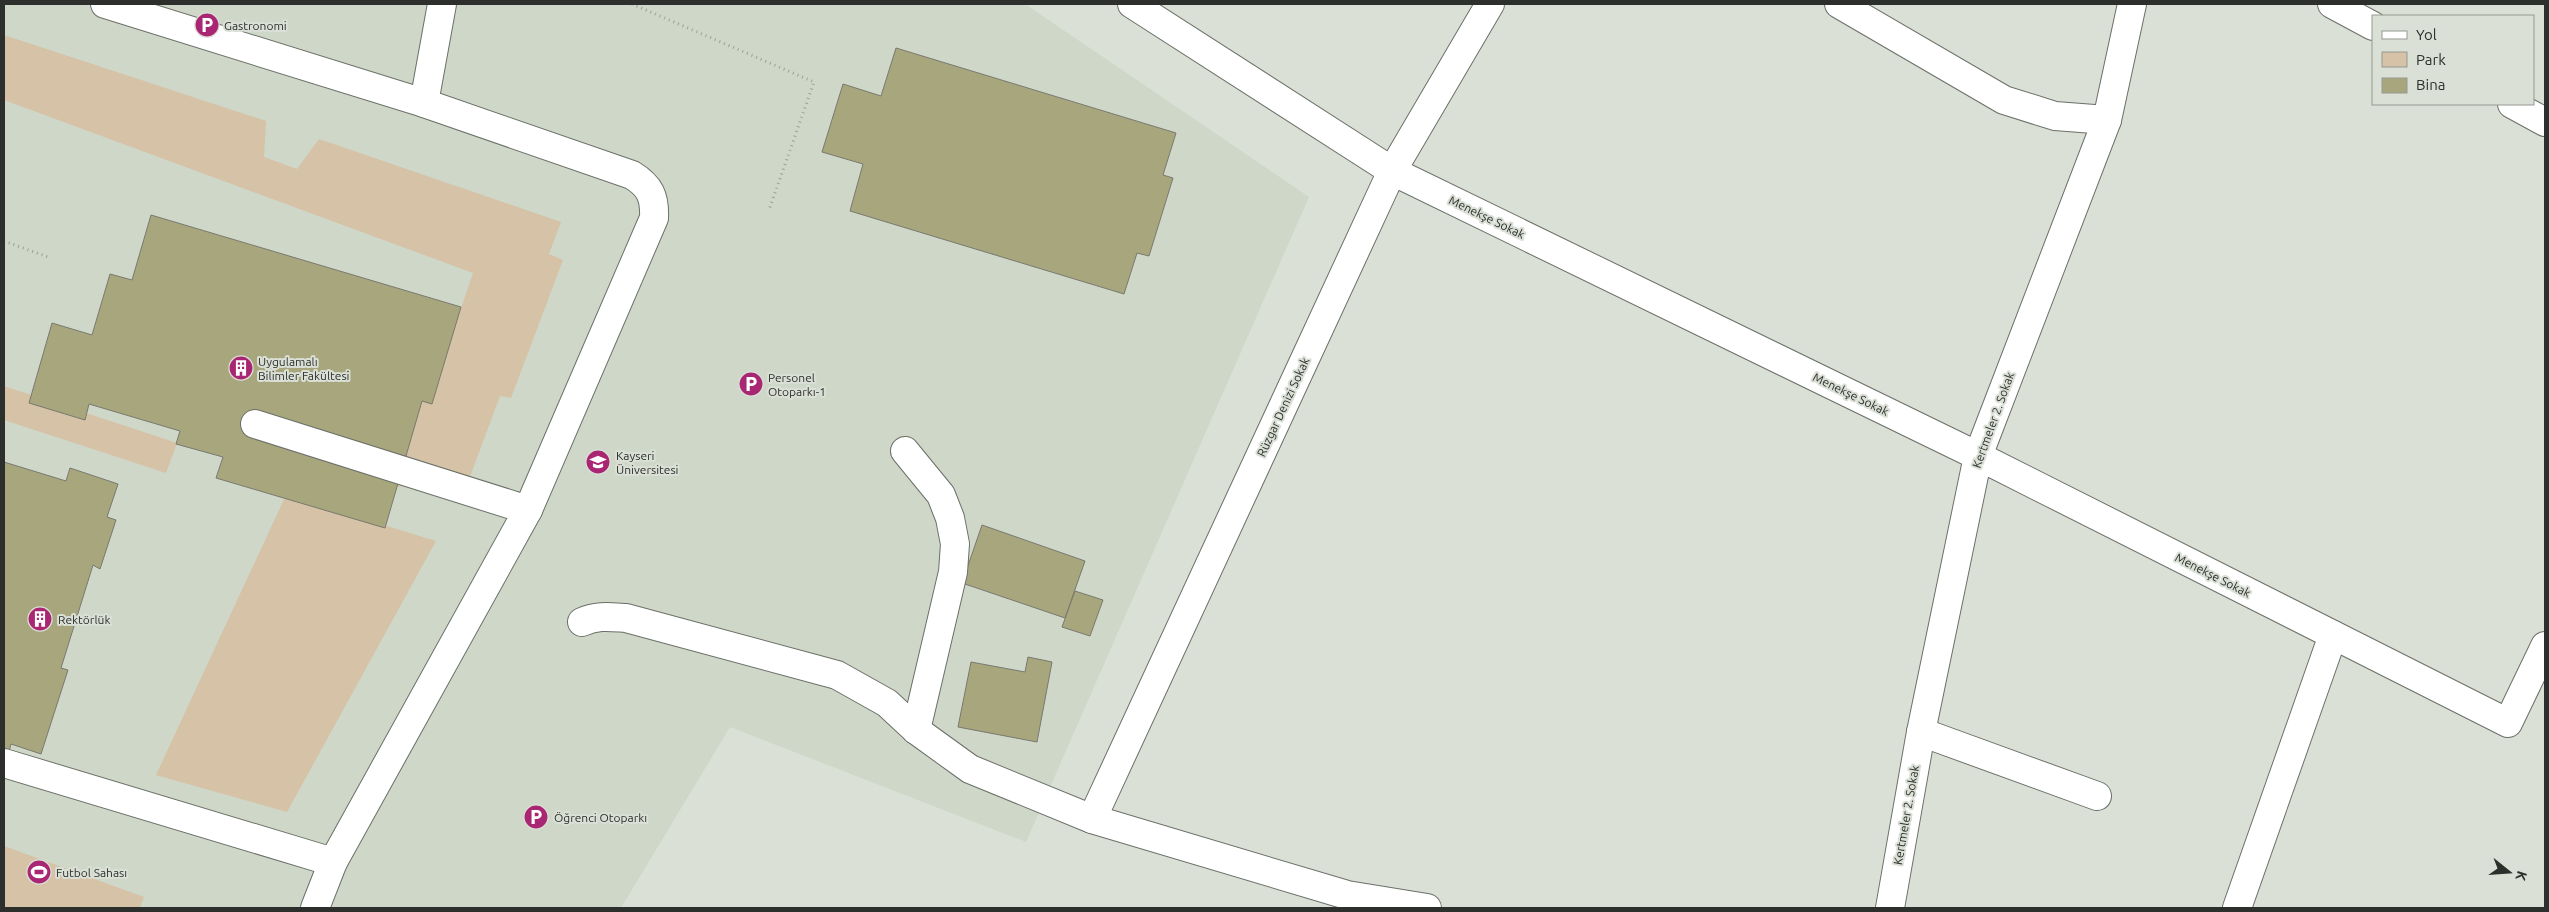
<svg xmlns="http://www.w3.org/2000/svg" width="2549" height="912" viewBox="0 0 2549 912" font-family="Ubuntu,sans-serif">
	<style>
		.built { fill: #ced7c8 }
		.green { fill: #d6c2a6 }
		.building { fill: #a8a67d; stroke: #797970 }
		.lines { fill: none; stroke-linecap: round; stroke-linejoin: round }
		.minor-casing { stroke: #6b7068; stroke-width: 30 }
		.path { stroke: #9da19a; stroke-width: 3; stroke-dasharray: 1 4; stroke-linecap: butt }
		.minor { stroke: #fff; stroke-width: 28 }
		.labels { text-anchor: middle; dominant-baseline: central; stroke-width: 4; stroke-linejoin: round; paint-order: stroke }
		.poi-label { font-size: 12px; fill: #2c2f2b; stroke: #dbe0d7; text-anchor: start }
		.street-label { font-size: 12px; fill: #2c2f2b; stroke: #dbe0d7 }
	</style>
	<rect width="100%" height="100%" fill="#dbe0d7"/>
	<!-- built -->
	<polygon class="built" points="4,4 1025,4 1309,197 1026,842 730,727 621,908 4,908"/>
	<!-- green -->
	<g class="green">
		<polygon points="4,35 266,121 264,157 297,169 319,139 561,222 549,254 563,260 511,398 500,396 468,482 391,487 426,381 436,381 473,273 4,100"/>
		<polygon points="4,386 177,443 166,473 4,420"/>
		<polygon points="286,495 436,541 287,812 156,775"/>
		<polygon points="4,846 144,897 140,908 4,908"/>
	</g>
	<!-- building -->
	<g class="building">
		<polygon points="896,48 1176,133 1163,175 1173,178 1149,256 1137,253 1124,294 850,211 863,164 822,152 843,84 881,96"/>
		<polygon points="151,215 461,307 432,404 422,401 385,528 216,478 223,457 176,444 180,431 89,404 85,420 29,403 52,323 92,335 110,274 132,280"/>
		<polygon points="4,462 66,481 70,468 118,484 107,517 116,520 100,569 93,565 61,668 68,670 41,754 11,744 7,759 4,758"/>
		<polygon points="982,525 1085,561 1065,618 962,583"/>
		<polygon points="1075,591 1103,600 1090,636 1062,627"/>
		<polygon points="1028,657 1052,662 1037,742 958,727 971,662 1025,672"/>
	</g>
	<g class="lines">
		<defs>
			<g id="minor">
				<polyline points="105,4 424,103 442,4"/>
				<polyline points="1132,4 1392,171 1978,456 2508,723 2545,646"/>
				<polyline points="1839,4 2004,100 2055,116 2107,120"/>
				<polyline points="2332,4 2373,26"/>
				<polyline points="2512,104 2545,122"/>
				<polyline points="255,424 528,510"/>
				<polyline points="905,451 941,495 950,518 955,544 953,572 916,730"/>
				<path d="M 582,622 C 597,615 610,617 626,618 L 837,675 L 887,703 L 916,730 L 970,769 L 1092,819 L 1347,895 L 1427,908"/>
				<polyline points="1921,732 2097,796"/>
				<polyline points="4,763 333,862"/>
				<polyline points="1092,819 1392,171 1490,4"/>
				<path d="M 315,908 L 333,862 L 528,510 L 654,218 C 655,197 650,186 632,175 L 424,103"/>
				<polyline points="1890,908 1921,732 1978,456 2107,120 2132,4"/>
				<polyline points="2237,908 2333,635"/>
			</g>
		</defs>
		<!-- minor casing -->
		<use href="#minor" class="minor-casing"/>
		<!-- path -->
		<g class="path">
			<polyline points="632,4 814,82 769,210"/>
			<polyline points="4,241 48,257"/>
		</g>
		<!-- minor -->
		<use href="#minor" class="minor"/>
	</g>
	<!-- icons -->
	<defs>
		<symbol id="parking-disc" viewBox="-11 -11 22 22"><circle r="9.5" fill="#a92672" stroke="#dbe0d7"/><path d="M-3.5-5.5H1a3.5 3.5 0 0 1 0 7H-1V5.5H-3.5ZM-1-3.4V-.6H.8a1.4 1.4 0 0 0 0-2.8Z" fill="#fff"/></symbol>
		<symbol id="building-disc" viewBox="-11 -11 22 22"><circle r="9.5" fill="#a92672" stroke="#dbe0d7"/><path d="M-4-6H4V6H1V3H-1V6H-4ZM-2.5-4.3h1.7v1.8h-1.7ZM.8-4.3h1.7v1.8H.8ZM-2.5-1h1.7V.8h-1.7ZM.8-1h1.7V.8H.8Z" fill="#fff"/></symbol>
		<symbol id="university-disc" viewBox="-11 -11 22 22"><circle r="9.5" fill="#a92672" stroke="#dbe0d7"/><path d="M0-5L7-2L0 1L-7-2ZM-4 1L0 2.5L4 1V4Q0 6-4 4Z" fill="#fff"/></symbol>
		<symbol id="stadium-disc" viewBox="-11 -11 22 22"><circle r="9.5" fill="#a92672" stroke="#dbe0d7"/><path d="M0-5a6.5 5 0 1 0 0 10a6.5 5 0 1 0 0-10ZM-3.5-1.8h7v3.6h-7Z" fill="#fff"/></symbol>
	</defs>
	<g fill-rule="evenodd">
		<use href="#parking-disc" x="193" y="11" width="28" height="28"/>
		<use href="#building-disc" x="227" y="354" width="28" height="28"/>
		<use href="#parking-disc" x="737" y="370" width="28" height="28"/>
		<use href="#university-disc" x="584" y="448" width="28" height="28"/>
		<use href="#building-disc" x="26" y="605" width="28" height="28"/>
		<use href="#parking-disc" x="522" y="803" width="28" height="28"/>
		<use href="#stadium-disc" x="25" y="858" width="28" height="28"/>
	</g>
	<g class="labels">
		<!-- poi labels -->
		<g class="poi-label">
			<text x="224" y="25">Gastronomi</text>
			<text x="258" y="361">Uygulamalı<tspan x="258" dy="14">Bilimler Fakültesi</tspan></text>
			<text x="768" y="377">Personel<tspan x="768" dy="14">Otoparkı-1</tspan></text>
			<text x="616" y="455">Kayseri<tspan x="616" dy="14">Üniversitesi</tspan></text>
			<text x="58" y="619">Rektörlük</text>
			<text x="554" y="817">Öğrenci Otoparkı</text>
			<text x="56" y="872">Futbol Sahası</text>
		</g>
		<!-- street labels -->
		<g class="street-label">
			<text transform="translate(1487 217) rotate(26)">Menekşe Sokak</text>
			<text transform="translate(1851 394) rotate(26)">Menekşe Sokak</text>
			<text transform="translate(1283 407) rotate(-65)">Rüzgar Denizi Sokak</text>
			<text transform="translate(1993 420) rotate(-70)">Kertmeler 2. Sokak</text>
			<text transform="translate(2213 575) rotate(27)">Menekşe Sokak</text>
			<text transform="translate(1906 815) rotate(-80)">Kertmeler 2. Sokak</text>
		</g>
	</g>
	<!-- border -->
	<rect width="2549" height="912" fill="none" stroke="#2c2f2b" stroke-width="10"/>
	<!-- legend -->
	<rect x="2372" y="15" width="162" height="90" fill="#dbe0d7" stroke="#959992"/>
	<rect x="2382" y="31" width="25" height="8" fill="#ffffff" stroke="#959992"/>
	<text x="2416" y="40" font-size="15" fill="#2c2f2b">Yol</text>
	<rect x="2382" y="52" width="25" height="15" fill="#d6c2a6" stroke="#959992"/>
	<text x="2416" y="65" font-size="15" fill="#2c2f2b">Park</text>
	<rect x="2382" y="78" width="25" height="15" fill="#a8a67d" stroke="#959992"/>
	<text x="2416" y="90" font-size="15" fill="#2c2f2b">Bina</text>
	<!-- north arrow -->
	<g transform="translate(2509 872) rotate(107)" stroke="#dbe0d7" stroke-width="4" paint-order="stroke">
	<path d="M0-4L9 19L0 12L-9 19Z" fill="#2c2f2b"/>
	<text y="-8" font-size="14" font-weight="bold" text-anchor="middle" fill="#2c2f2b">K</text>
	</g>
</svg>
